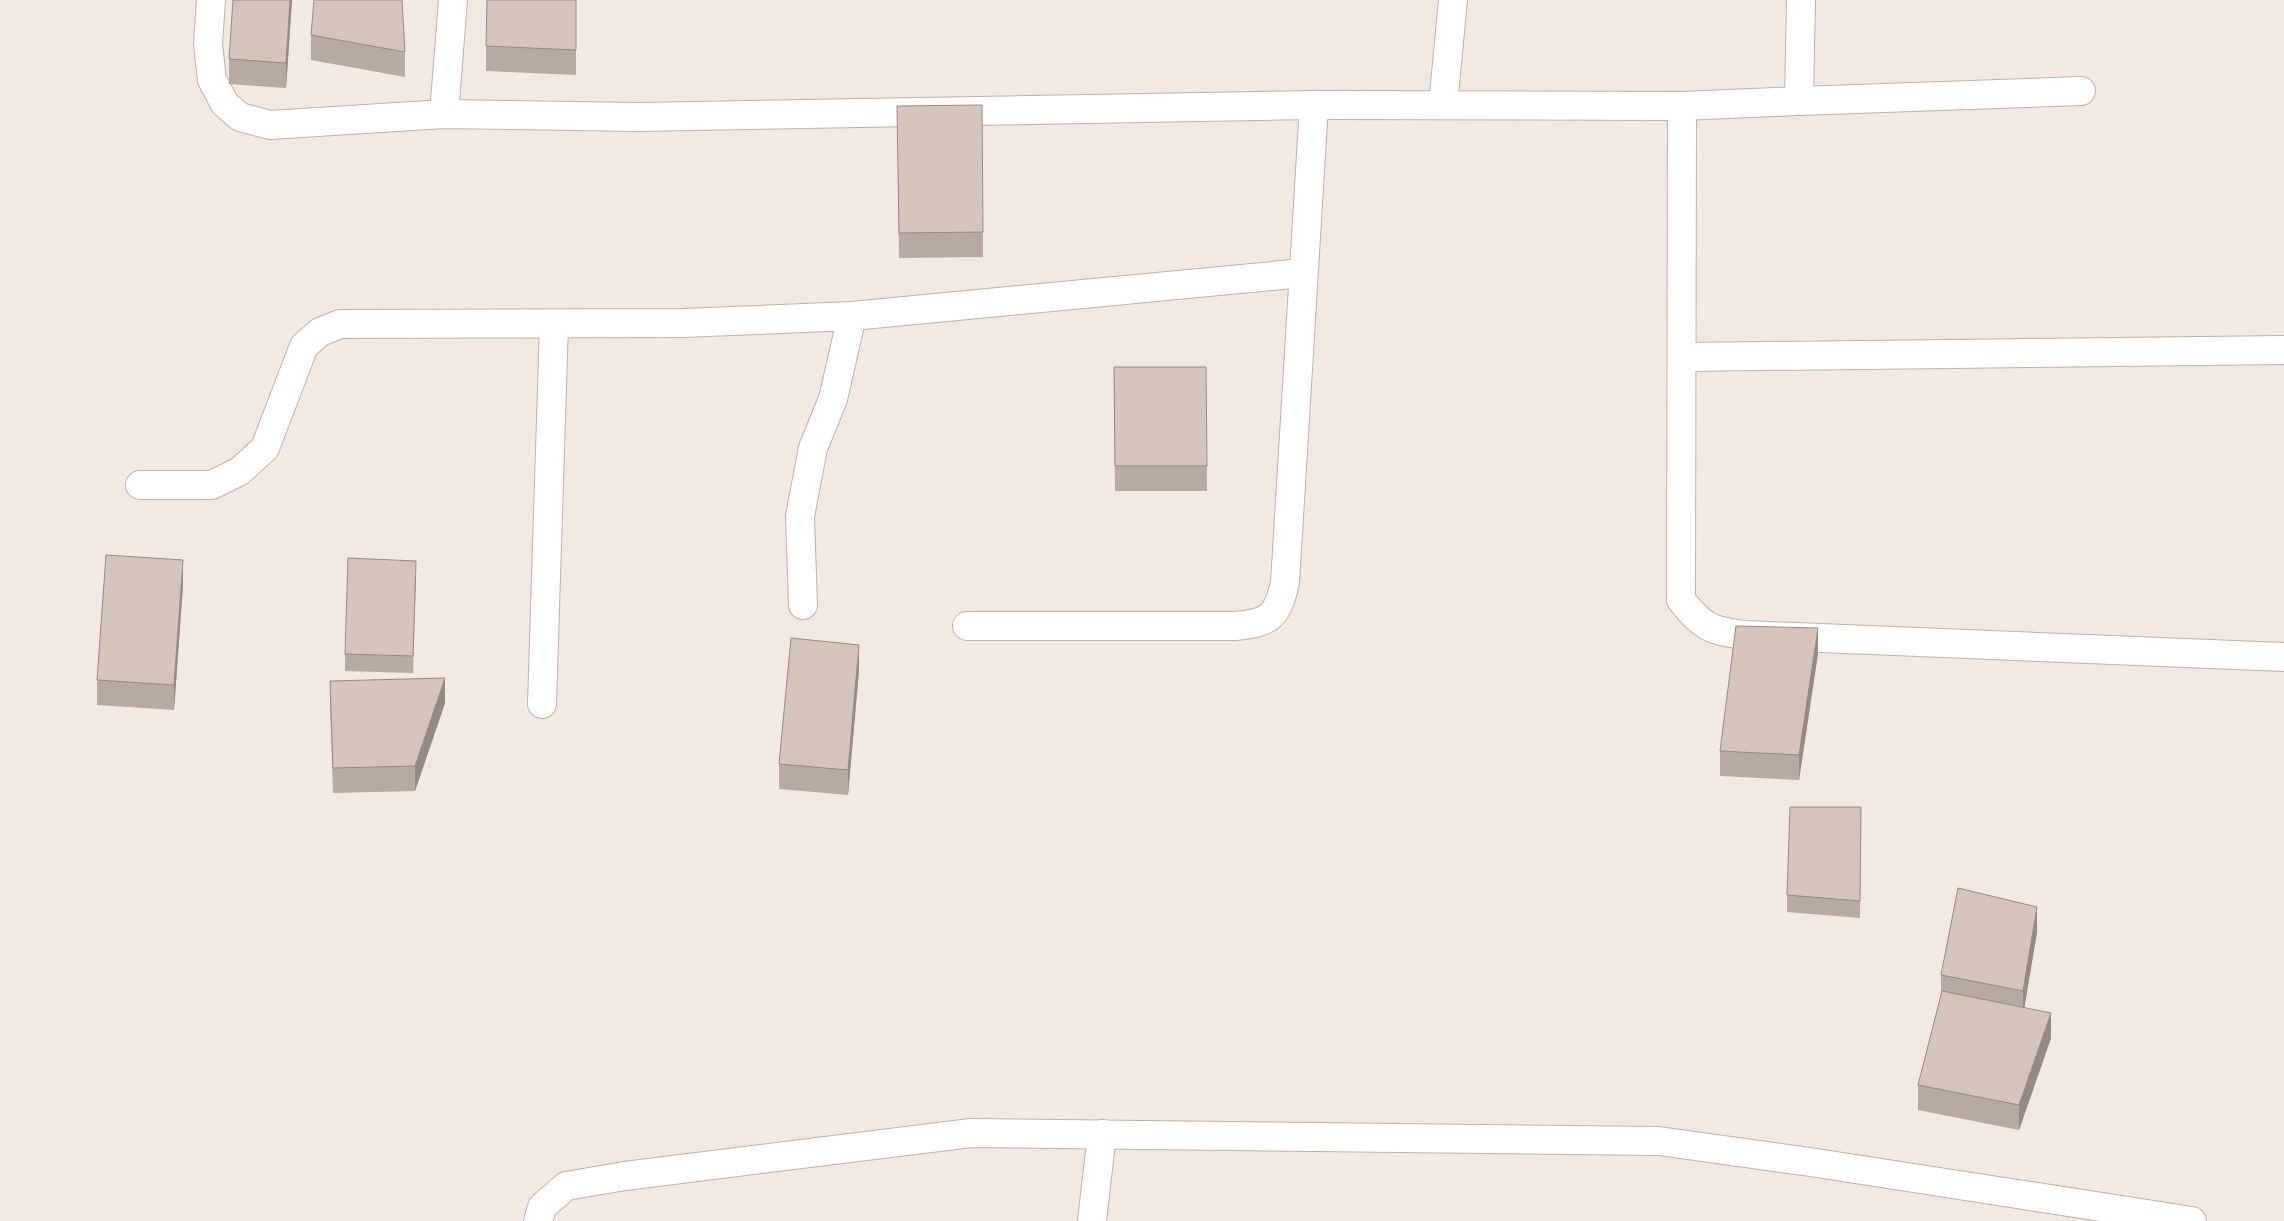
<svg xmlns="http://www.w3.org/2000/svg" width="2284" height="1221" viewBox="0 0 2284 1221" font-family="Roboto,sans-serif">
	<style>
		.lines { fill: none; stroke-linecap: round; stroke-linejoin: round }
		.minor-casing { stroke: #c0b1a8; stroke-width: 30 }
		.minor { stroke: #fff; stroke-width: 28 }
		.wall { fill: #b8a9a1 }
		.shaded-wall { fill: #968983 }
		.building { fill: #d6c4bb; stroke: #968983 }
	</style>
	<rect width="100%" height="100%" fill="#f2e9e3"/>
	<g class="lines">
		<defs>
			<g id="minor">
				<polyline points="211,0 208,44 212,80 225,104 240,117 270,125 444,114 638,117 1314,105 1682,106 1799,101"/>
				<polyline points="1801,0 1799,101 2081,91"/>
				<polyline points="1443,105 1453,0"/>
				<path d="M 1682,106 L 1681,600 C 1703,627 1710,631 1745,635 L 2284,657"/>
				<polyline points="444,114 453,0"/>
				<polyline points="1682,357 2284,350"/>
				<polyline points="140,485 212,485 240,471 265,448 304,346 320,332 340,324 683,323 852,316 1303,273"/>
				<polyline points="803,605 800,516 813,448 833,399 852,316"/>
				<path d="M 967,626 L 1235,626 C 1270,623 1277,617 1285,583 L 1314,105"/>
				<polyline points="542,704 554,324"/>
				<polyline points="538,1221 542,1207 566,1186 625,1176 971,1133 1659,1141 1810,1162 2192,1221"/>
				<polyline points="1092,1221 1102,1134"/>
			</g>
		</defs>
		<!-- minor casing -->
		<use href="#minor" class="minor-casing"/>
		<!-- minor -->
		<use href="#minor" class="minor"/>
	</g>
	<!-- wall -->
	<g class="wall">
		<polygon points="292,0 286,88 229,84 229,59"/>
		<polygon points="576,0 576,75 486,71 486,46"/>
		<polygon points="311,35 405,52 405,77 311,60"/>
		<polygon points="897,106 983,232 983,257 899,258"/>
		<polygon points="1114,367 1206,367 1207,491 1115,491"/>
		<polygon points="416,578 413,673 345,671 345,654"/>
		<polygon points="183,585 174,710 97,705 97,680"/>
		<polygon points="1818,653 1799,780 1720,776 1720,751"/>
		<polygon points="859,670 848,795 779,789 779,764"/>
		<polygon points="330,681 445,703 415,791 333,793 330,706"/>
		<polygon points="1861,807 1860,918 1787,912 1787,895"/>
		<polygon points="2037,932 2024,1008 2051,1038 2019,1130 1918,1110 1918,1085 1941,998 1941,975"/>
	</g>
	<!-- shaded-wall -->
	<g class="shaded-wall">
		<polygon points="290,0 292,0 286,88 286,63"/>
		<polygon points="183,560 183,585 174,710 174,685"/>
		<polygon points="1818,628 1818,653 1799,780 1799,755"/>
		<polygon points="859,645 859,670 848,795 848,770"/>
		<polygon points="445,678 445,703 415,791 415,766"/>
		<polygon points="2037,907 2037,932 2023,1016 2023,991"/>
		<polygon points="2051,1013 2051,1038 2019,1130 2019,1105"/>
	</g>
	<!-- building -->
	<g class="building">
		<polygon points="233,0 290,0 286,63 229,59"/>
		<polygon points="314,0 402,0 405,52 311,35"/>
		<polygon points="487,0 576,0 576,50 486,46"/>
		<polygon points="982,105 983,232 899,233 897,106"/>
		<polygon points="1114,367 1206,367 1207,466 1115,466"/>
		<polygon points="106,555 183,560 174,685 97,680"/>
		<polygon points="348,558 416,561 413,656 345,654"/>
		<polygon points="1736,626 1818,628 1799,755 1720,751"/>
		<polygon points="791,638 859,645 848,770 779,764"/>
		<polygon points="445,678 415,766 333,768 330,681"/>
		<polygon points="1790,807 1861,807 1860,901 1787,895"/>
		<polygon points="1958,888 2037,907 2023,991 1941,975"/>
		<polygon points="1942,991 2051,1013 2019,1105 1918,1085"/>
	</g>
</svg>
